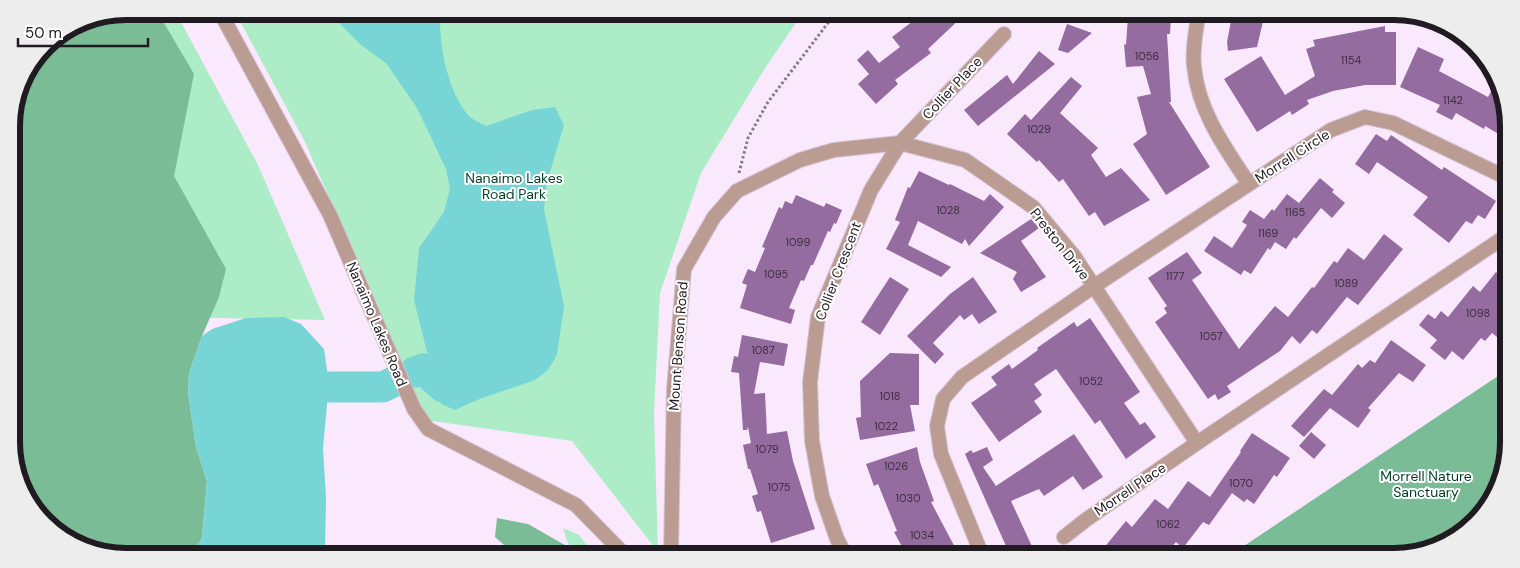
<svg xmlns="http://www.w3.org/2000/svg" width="1520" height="568" viewBox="0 0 1520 568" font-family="'DM Sans',sans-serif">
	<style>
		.green { fill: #acedc7 }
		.forest { fill: #79bc96 }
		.water { fill: #78d5d5 }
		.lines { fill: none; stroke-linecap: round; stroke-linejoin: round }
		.river { stroke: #78d5d5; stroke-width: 31 }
		.building { fill: #946c9f }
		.minor-casing { stroke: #d3c3d5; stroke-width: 16 }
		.tertiary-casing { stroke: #d3c3d5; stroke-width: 16 }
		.path { stroke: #857986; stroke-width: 3; stroke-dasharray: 2.5 2.5; stroke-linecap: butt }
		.minor { stroke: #bb9c93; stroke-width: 14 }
		.tertiary { stroke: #bb9c93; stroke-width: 14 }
		.labels { text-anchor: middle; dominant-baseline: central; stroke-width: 4; stroke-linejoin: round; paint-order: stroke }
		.number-label { font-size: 11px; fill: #3d2e40 }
		.street-label { font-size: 14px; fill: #201a21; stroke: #fff }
		.park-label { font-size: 14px; fill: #043d25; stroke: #fff }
		.rim { fill: none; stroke: #201a21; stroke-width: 6 }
	</style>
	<rect width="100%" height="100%" fill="#fae8fd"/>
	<!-- green -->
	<g class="green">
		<polygon points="126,11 175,11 258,165 325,320 174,317 89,551 39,518 13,464 12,118 23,75 50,40 82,20"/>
		<polygon points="235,12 802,14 765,68 701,173 660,293 654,413 658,552 572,441 426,420 305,142"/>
		<polygon points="563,528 579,535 593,553 574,553 567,541"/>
	</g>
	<!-- forest -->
	<g class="forest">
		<polygon points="126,11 157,11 194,74 174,176 226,269 219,297 202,336 189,373 188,393 196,447 207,481 202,538 193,551 89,551 39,518 13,464 12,118 23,75 50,40 82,20"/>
		<polygon points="1504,372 1503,479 1464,533 1402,557 1229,556"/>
		<polygon points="497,518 528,524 579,553 513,553 495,537"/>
	</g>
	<!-- water -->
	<g class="water">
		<path d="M 334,12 L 440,13 C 439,46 447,90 469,116 C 473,120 481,123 486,126 L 532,110 L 555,107 L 564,125 L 547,182 L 544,209 L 564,306 L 557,355 L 548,370 L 535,380 L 482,398 L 455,410 L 441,404 L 443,387 L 428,356 L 414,300 L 419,248 L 444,212 L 450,189 L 446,169 L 417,108 L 386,63 L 361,45 L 337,21 Z"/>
		<polygon points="284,317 301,324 324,349 329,383 323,448 326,497 325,552 192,551 202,538 207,481 196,447 188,393 189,373 202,336 212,329 246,318"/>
	</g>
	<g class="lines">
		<!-- river -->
		<g class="river">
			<polyline points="415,372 423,369 443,387"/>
			<polyline points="329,387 383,387 399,379"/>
		</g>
	</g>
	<!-- building -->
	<g class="building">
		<polygon points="921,15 964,15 928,49 931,53 895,80 898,84 876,104 858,84 869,74 857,60 868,50 879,63 900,47 892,37"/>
		<polygon points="1128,16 1171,16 1170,34 1167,34 1171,102 1169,102 1210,167 1166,195 1133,144 1147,134 1137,97 1151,94 1143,66 1126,67 1124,44 1126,45"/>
		<polygon points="1232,16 1264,17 1257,47 1228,51 1227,42"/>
		<polygon points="1067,24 1092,33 1068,53 1058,50"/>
		<polygon points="1385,26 1385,32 1396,32 1396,85 1365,85 1333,91 1307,100 1309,104 1292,115 1290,111 1257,132 1224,79 1261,56 1285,95 1315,76 1306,49 1315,46 1313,40"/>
		<polygon points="1418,47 1444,59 1439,71 1488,97 1496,83 1508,110 1507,139 1485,126 1484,129 1456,113 1452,120 1436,112 1440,105 1400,87"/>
		<polygon points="1039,51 1055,64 978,126 964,110 1007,75 1013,84"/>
		<polygon points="1071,77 1082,86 1060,113 1098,148 1091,155 1106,177 1121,168 1150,200 1104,226 1095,212 1089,216 1063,179 1059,182 1039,160 1037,162 1007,134 1025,114 1031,120"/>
		<polygon points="1376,134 1387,141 1391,135 1442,170 1444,167 1496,201 1485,219 1478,215 1472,224 1466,221 1449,243 1413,215 1428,197 1377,162 1369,174 1355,164"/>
		<polygon points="919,171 949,185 950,184 984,201 990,194 1004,207 969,246 965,239 962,244 918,221 908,245 951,267 941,277 886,249 900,222 895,220 908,187 910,188"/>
		<polygon points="1320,178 1334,190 1332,192 1345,203 1332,218 1321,208 1296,239 1294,237 1286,249 1275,242 1270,250 1268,248 1251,274 1244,270 1241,275 1204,251 1214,236 1232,248 1247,225 1242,222 1250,210 1264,219 1272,209 1274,211 1287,194 1299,203"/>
		<polygon points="796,195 824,207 826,203 842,210 836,224 834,223 830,232 828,231 813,265 811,265 804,281 801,280 789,308 795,310 791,324 740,308 747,285 742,283 748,269 755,272 765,248 762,247 779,207 782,209 785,201 792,204"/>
		<polygon points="1031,219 1039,228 1021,241 1046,277 1021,292 1013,279 1017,272 980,253"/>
		<polygon points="1384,234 1403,249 1358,305 1347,297 1317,334 1312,330 1300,344 1292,336 1280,351 1227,386 1231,392 1218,400 1215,394 1208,399 1155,322 1167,313 1164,308 1167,306 1148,278 1187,252 1202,273 1192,280 1239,349 1275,306 1288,317 1312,287 1314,288 1334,261 1337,263 1348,248 1364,260"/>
		<polygon points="1496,272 1505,280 1505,327 1497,337 1492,333 1485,341 1481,338 1463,360 1452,351 1445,360 1430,348 1437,340 1419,325 1428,314 1435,319 1441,311 1448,317 1473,286 1480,292"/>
		<polygon points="890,277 909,289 880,335 861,322"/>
		<polygon points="973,277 997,312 979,324 972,314 964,320 960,315 933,343 944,354 935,364 907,336 950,294"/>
		<polygon points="1090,318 1140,392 1124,403 1140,425 1145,422 1156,437 1126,459 1100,420 1095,424 1056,369 1034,384 1042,395 1034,401 1042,412 999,442 971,403 997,385 991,377 1009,364 1012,369 1038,350 1037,348 1074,322 1077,327"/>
		<polygon points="742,335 788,344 784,366 760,362 754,394 765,393 767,434 787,431 793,461 815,529 771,543 761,511 757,512 752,496 758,494 750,469 748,469 743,445 751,443 748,427 747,430 743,430 739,373 731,372 734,356 738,357"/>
		<polygon points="1391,340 1426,365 1413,382 1399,373 1368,408 1371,410 1358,428 1330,408 1304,437 1291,426 1324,389 1332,395 1358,364 1362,368 1370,360 1375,363"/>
		<polygon points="890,353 919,354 919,405 910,405 915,431 860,440 856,418 861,417 860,381"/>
		<polygon points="1311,432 1326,445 1314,459 1299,446"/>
		<polygon points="1252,433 1290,458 1277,477 1274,475 1254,504 1247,499 1244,502 1232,493 1209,525 1203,522 1183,548 1176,542 1165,555 1098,555 1126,521 1132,527 1155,499 1168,509 1188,481 1210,497 1241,452 1240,451"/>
		<polygon points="1074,434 1103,477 1083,490 1073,476 1044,496 1039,489 1011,501 1036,555 1010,555 965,454 971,450 973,453 987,447 993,460 983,467 996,486"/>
		<polygon points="917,447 920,462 934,501 931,502 959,555 906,554 894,532 897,531 878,484 874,486 866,464"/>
	</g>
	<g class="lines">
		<defs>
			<g id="minor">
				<path d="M 1198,16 C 1196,32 1192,50 1194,66 C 1198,111 1225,148 1249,184"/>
				<polyline points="1064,537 1087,519 1197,443 1506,236"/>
				<polyline points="671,553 674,390 684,269 714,217 737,191 800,160 834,150 900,143 965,160 1033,207 1074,256 1197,443"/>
				<polyline points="845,554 837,539 822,496 812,441 810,382 818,317 871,190 900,143 1004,34"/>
				<polyline points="982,555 941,454 937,426 943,399 962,377 1093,287 1331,130 1365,117 1393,123 1507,178"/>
			</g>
			<polyline id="tertiary" points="220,12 330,215 414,409 428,429 576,505 623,553"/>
		</defs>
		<!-- minor casing -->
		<use href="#minor" class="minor-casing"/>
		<!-- tertiary casing -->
		<use href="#tertiary" class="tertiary-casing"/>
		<!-- path -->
		<g class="path">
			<polyline points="739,173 748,138 768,102 834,15"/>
			<polyline points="1430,546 1462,528 1478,514"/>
		</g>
		<!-- minor -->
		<use href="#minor" class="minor"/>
		<!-- tertiary -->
		<use href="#tertiary" class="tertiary"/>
	</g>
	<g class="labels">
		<!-- number labels -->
		<g class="number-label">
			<text x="1147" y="56">1056</text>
			<text x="1351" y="60">1154</text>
			<text x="1453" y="100">1142</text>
			<text x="1039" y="129">1029</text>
			<text x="948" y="210">1028</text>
			<text x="1295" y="212">1165</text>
			<text x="1268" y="233">1169</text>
			<text x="798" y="242">1099</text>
			<text x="776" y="274">1095</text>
			<text x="1175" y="276">1177</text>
			<text x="1346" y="283">1089</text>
			<text x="1478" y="313">1098</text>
			<text x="1211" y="336">1057</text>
			<text x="763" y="350">1087</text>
			<text x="1091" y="381">1052</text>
			<text x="890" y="396">1018</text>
			<text x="886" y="426">1022</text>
			<text x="767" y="449">1079</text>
			<text x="896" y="466">1026</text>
			<text x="1241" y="483">1070</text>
			<text x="779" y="487">1075</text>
			<text x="908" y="498">1030</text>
			<text x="1168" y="524">1062</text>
			<text x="922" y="535">1034</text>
		</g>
		<!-- street labels -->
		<g class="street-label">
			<text transform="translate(952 88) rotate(-47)">Collier Place</text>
			<text transform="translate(1292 156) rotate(-33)">Morrell Circle</text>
			<text transform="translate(1060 244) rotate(52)">Preston Drive</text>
			<text transform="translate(838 271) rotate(-69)">Collier Crescent</text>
			<text transform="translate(377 324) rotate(67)">Nanaimo Lakes Road</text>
			<text transform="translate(678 346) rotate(-86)">Mount Benson Road</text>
			<text transform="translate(1130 489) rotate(-34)">Morrell Place</text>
		</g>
		<!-- park labels -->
		<g class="park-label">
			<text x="514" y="178">Nanaimo Lakes<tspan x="514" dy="16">Road Park</tspan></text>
			<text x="1426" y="476">Morrell Nature<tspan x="1426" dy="16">Sanctuary</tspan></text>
		</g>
	</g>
	<!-- crop -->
	<path d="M0 0H1520V568H0ZM126 20H1394A106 106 0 0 1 1500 126V442A106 106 0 0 1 1394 548H126A106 106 0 0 1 20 442V126A106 106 0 0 1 126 20Z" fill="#ededed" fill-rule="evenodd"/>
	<path class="rim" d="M126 20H1394A106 106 0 0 1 1500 126V442A106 106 0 0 1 1394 548H126A106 106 0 0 1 20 442V126A106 106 0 0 1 126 20Z"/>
	<!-- scale -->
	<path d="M18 38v8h130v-8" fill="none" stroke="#201a21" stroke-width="2.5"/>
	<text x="25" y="38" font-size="15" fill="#201a21" stroke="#ffffff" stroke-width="4" paint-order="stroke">50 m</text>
</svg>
